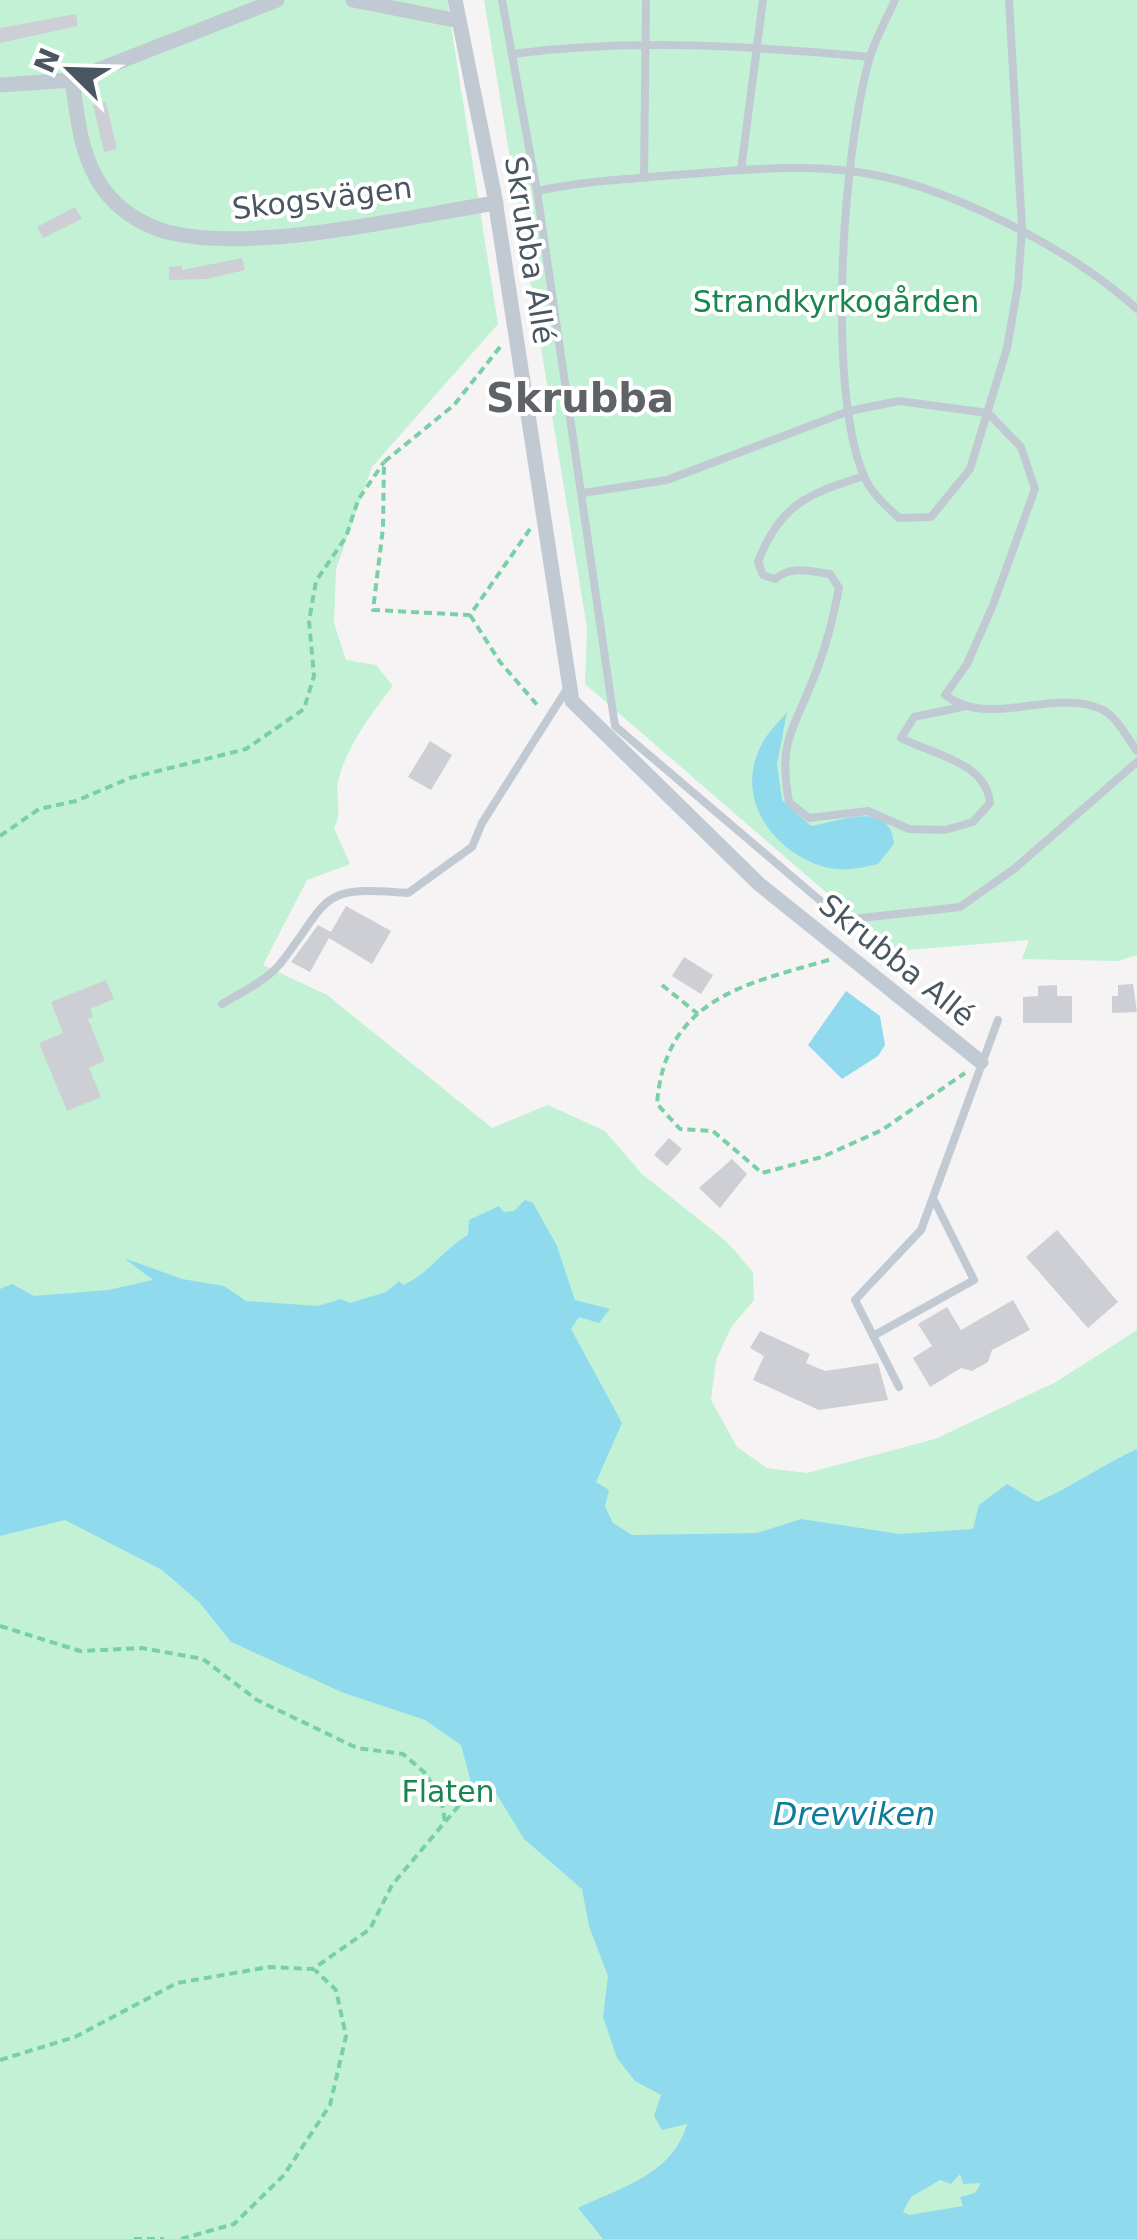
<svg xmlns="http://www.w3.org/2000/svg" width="1137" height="2239" viewBox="0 0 1137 2239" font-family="'DejaVu Sans',sans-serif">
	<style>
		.green { fill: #c3f1d5 }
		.water { fill: #90daee; fill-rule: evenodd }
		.building { fill: #cdcfd5 }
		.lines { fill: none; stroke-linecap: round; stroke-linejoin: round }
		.path { stroke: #7ad0a6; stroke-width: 4; stroke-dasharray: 8 5; stroke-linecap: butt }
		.lane { stroke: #c1cad2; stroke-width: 8 }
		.street { stroke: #c1cad2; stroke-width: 15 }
		.labels { text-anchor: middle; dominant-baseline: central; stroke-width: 8; stroke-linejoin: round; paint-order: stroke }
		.street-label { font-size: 30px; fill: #4a5661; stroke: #fff }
		.park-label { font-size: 30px; fill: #17864f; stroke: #fff }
		.water-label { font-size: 32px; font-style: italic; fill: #0c7c9b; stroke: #fff }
		.district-label { font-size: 40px; font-weight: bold; fill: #5f6368; stroke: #fff }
	</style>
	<rect width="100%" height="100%" fill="#f5f3f3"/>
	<!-- green -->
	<g class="green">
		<path d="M 0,0 L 447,0 L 498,324 L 372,467 L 336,569 L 334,623 L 346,660 L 376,665 L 393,686 C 372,712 345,749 338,782 C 335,799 343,811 334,828 L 350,864 L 307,880 L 263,965 L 327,995 L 492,1128 L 548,1105 L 605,1131 L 642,1174 L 727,1242 L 753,1272 L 754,1300 L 732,1326 L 716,1360 L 711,1400 L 737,1447 L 767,1468 L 807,1473 L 935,1439 L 1056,1382 L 1137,1330 L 1137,2239 L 0,2239 Z"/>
		<polygon points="484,0 1137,0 1137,955 1118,961 1022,959 1029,940 894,951 585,684 587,628"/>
	</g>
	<!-- water -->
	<g class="water">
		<path d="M 787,712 L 777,764 L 782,800 L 811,826 C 841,821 890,799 894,844 L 878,864 C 862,868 841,872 825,867 C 772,852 732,796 763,742 C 769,731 779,722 787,712 Z"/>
		<polygon points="846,991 880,1016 885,1045 878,1056 842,1079 808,1045"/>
		<path d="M 525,1200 L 533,1203 L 557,1246 L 575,1300 L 610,1309 L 599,1323 L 579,1317 L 571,1329 L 622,1423 L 596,1482 L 609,1490 L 605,1506 L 613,1523 L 632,1535 L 757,1533 L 801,1519 L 900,1534 L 973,1529 L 979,1505 L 1007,1484 L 1037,1502 C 1072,1487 1102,1465 1137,1449 L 1137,2239 L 603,2239 L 578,2208 C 622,2187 673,2174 687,2124 L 662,2130 L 654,2116 L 661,2095 L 635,2081 L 617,2058 L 603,2017 L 608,1976 L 589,1926 L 582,1889 L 524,1839 L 488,1780 L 473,1790 L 461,1745 L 425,1720 L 344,1693 L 231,1642 L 200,1603 L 162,1570 L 65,1520 L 0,1536 L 0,1289 L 12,1284 L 34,1296 L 108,1290 L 153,1280 L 124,1258 L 182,1279 L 224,1286 L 246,1301 L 318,1306 L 341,1299 L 350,1303 L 386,1292 L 399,1281 L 403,1285 C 428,1275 442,1250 468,1235 L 469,1220 L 499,1206 L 504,1212 L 514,1211 ZM 960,2174 L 963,2184 L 981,2183 L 975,2193 L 960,2197 L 963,2206 L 909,2215 L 903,2212 L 911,2197 L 940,2180 L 951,2184 Z"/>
	</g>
	<!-- building -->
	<g class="building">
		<polygon points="76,14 78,26 0,43 0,28"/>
		<polygon points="106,102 117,149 104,152 93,105"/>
		<polygon points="75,207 82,219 43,238 37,227"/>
		<polygon points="242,258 245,270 206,279 169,280 169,267 182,266 182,270"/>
		<polygon points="430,741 452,755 431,790 408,777"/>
		<polygon points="346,906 391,931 372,964 329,938 310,972 291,962 318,925 331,932"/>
		<polygon points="684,957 713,975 701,994 672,976"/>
		<polygon points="106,980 114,999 90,1009 93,1017 88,1019 105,1061 89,1068 101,1097 67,1111 39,1043 63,1033 51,1002"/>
		<polygon points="1133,984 1137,1012 1112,1013 1112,996 1118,996 1118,985"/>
		<polygon points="1057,985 1057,996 1072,996 1072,1023 1023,1023 1023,997 1038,996 1038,986"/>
		<polygon points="669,1138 682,1149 667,1166 654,1155"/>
		<polygon points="732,1159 747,1174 720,1208 699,1188"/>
		<polygon points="1057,1230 1118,1302 1088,1328 1026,1257"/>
		<polygon points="1013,1300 1030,1330 992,1350 988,1362 972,1371 961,1368 930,1387 913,1358 932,1346 918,1324 947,1307 961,1330"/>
		<polygon points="760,1331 810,1354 806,1363 825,1371 878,1363 888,1400 819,1410 753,1380 764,1356 750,1348"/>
	</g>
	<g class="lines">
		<!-- path -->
		<g class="path">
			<polyline points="500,347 454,405 384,462 383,528 373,610 470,615 530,529"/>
			<polyline points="470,615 500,662 539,707"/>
			<polyline points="0,836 39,809 76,801 130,778 246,749 304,709 314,676 309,621 316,581 346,537 358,500 384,462"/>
			<path d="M 829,960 C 744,984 665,999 657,1104 L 680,1129 L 713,1131 L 762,1173 L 822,1157 L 882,1130 L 965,1073"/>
			<polyline points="662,985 698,1014"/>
			<polyline points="0,1626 80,1651 142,1648 203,1659 257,1700 357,1748 403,1754 424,1772 441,1797 445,1822"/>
			<polyline points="0,2060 75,2037 177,1983 269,1967 313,1969 370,1929 392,1885 461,1803"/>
			<polyline points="134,2239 164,2239"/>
			<polyline points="181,2239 234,2224 284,2175 330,2105 346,2036 336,1990 315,1970"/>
		</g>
		<!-- lane -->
		<g class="lane">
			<polyline points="502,0 537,191 615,726 843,920 960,907 1014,869 1137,762"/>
			<path d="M 895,0 C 887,18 876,37 870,57 C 843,149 826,388 864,476 C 871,493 886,506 899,518 L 931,517 L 970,469 L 1007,348 L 1018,285 L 1022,228 L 1009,0"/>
			<path d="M 512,54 C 632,38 751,46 870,57"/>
			<polyline points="741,170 763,0"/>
			<polyline points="644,178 646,0"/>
			<path d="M 537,191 C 583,181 628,179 674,175 C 731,171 793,164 850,171 C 940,181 1071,248 1137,309"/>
			<path d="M 864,476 C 808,494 780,504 758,562 L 763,575 L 775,579 C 792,565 809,571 830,574 L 839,588 C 833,619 826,648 814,677 C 793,732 778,740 789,802 L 809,818 L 868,811 L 909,829 L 945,830 L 973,822 L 990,803 C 986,762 934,755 901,738 L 914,717 L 962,707"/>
			<path d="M 583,493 L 667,480 L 849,411 L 899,401 L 988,413 L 1021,447 L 1035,489 L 993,605 L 967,664 L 945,695 C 991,730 1054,686 1103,710 C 1116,716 1128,739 1137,751"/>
			<path d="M 222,1004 C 240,993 266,981 280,964 C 331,899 316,885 408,893 L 472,847 L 482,823 L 567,689"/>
			<polyline points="873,1336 974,1280 935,1202"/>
			<polyline points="899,1387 855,1300 921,1230 998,1020"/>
		</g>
		<!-- street -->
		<g class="street">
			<polyline points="353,0 459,21"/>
			<polyline points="455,0 494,193 572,701 759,884 981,1062"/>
			<path d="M 72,80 C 78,119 80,157 104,190 C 119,210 142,225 167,232 C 255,254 404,217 496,203"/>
			<polyline points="0,85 72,80 277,0"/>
		</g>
	</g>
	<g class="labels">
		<!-- street labels -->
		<g class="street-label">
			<text transform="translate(322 198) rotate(-7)">Skogsvägen</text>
			<text transform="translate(530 250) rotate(81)">Skrubba Allé</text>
			<text transform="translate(897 960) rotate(39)">Skrubba Allé</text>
		</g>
		<!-- park labels -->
		<g class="park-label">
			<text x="836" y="301">Strandkyrkogården</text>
			<text x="448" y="1791">Flaten</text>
		</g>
		<!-- water labels -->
		<g class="water-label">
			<text x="854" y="1814">Drevviken</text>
		</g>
		<!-- district labels -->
		<g class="district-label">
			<text x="580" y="398">Skrubba</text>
		</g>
	</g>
	<!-- north arrow -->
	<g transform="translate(70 70) rotate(293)" stroke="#ffffff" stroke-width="8" paint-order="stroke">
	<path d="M0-8L18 38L0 25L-18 38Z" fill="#4a5661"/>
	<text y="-15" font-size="28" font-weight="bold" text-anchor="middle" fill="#4a5661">N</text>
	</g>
</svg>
